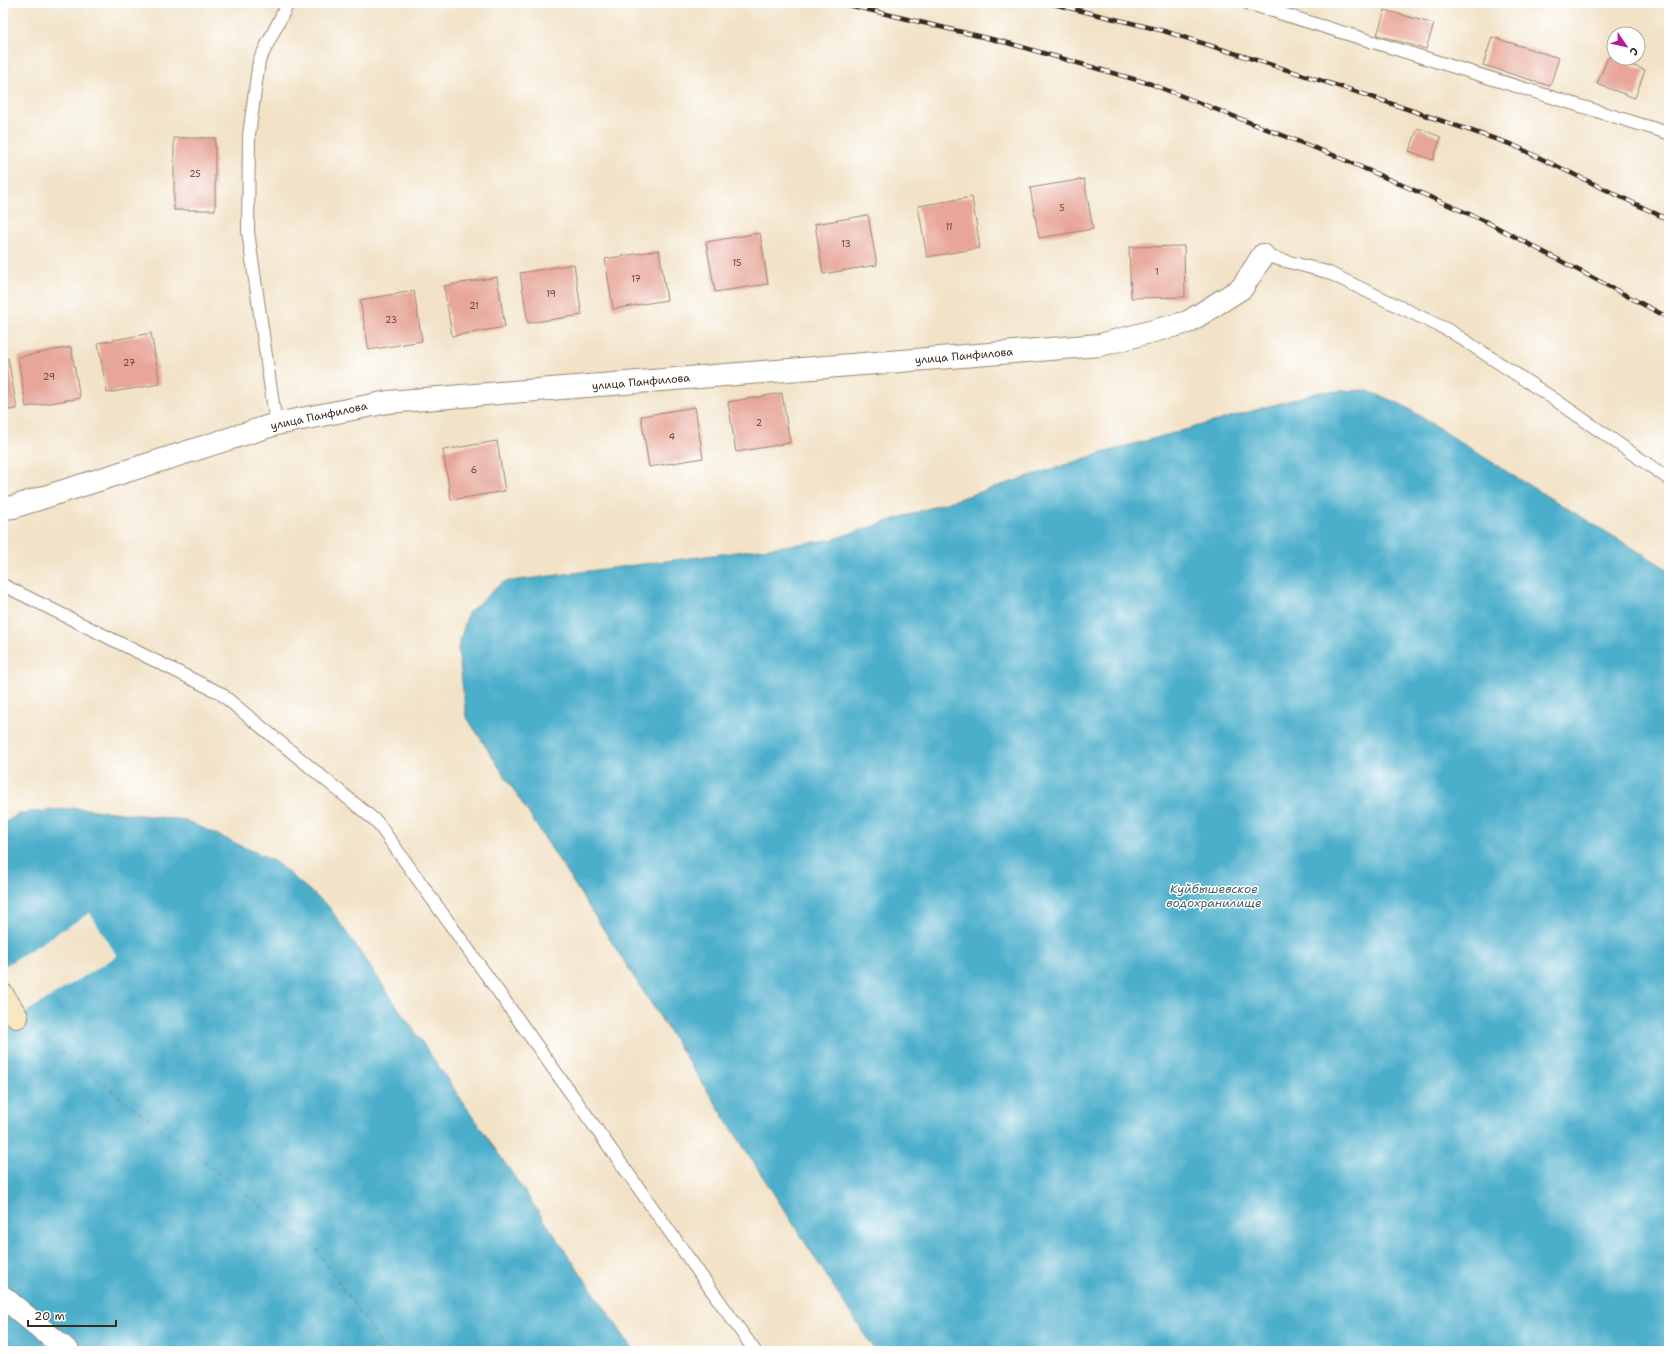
<svg xmlns="http://www.w3.org/2000/svg" width="1672" height="1354" viewBox="0 0 1672 1354" font-family="'Shantell Sans',sans-serif">
	<style>
		.forest { fill: #7db674; stroke: #5c7049 }
		.water { fill: #4caecb; stroke: #446c74 }
		.pier { fill: #f2e3c8 }
		.lines { fill: none; stroke-linecap: round; stroke-linejoin: round }
		.ferry { stroke: #425f63; stroke-width: 1; stroke-dasharray: 5 4; stroke-linecap: butt }
		.building { fill: #e7a698 }
		.service-casing { stroke: #968673; stroke-width: 14 }
		.minor-casing { stroke: #968673; stroke-width: 24 }
		.tertiary-casing { stroke: #968673; stroke-width: 24 }
		.secondary-casing { stroke: #968673; stroke-width: 24 }
		.service { stroke: #fff; stroke-width: 12 }
		.minor { stroke: #fff; stroke-width: 22 }
		.tertiary { stroke: #fff; stroke-width: 22 }
		.secondary { stroke: #f7e8c3; stroke-width: 22 }
		.rail-casing { stroke: #3b2a1e; stroke-width: 4.5 }
		.rail { stroke: #fff; stroke-width: 3; stroke-dasharray: 9; stroke-linecap: butt }
		.labels { text-anchor: middle; dominant-baseline: central; stroke-width: 3; stroke-linejoin: round; paint-order: stroke }
		.number-label { font-size: 9px; fill: #66493c }
		.street-label { font-size: 11px; fill: #3b2a1e; stroke: #fff }
		.water-label { font-size: 12px; font-style: italic; fill: #425f63; stroke: #fff }
	</style>
	<rect width="100%" height="100%" fill="#fff"/>
	<filter id="ink" filterUnits="userSpaceOnUse"><feTurbulence type="fractalNoise" baseFrequency=".025" numOctaves="2"/><feDisplacementMap in="SourceGraphic" scale="8" xChannelSelector="R" yChannelSelector="G"/><feConvolveMatrix kernelMatrix="1 2 1 2 8 2 1 2 1" color-interpolation-filters="sRGB"/></filter>
	<filter id="wash" filterUnits="userSpaceOnUse"><feTurbulence type="fractalNoise" baseFrequency=".012" numOctaves="4" result="noise"/><feDisplacementMap in="SourceGraphic" scale="16" xChannelSelector="R" yChannelSelector="G"/><feGaussianBlur stdDeviation="0.9" result="paint"/><feColorMatrix in="noise" values="0 0 0 0 0 0 0 0 0 0 0 0 0 0 0 0 0 1.4 0 .05"/><feComposite in="paint" operator="in"/></filter>
	<g filter="url(#wash)">
		<rect width="100%" height="100%" fill="#f2e3c8"/>
		<!-- forest -->
		<polygon class="forest" points="1291,3 1403,3 1392,6"/>
		<!-- water -->
		<g class="water">
			<polygon points="1365,390 1401,404 1512,475 1669,570 1669,1351 875,1351 466,716 458,648 468,613 503,582 830,540 1102,453 1320,392"/>
			<polygon points="76,808 185,820 274,861 329,907 634,1351 3,1351 3,824 20,813"/>
		</g>
		<!-- pier -->
		<polygon class="pier" points="90,913 117,956 3,1026 3,967"/>
		<g class="lines">
			<!-- ferry -->
			<polyline class="ferry" points="25,1023 316,1249 386,1351"/>
		</g>
		<g id="blocks">
			<!-- building -->
			<g class="building">
				<polygon points="1385,10 1434,24 1426,49 1377,35"/>
				<polygon points="1492,37 1559,58 1550,86 1483,65"/>
				<polygon points="1608,57 1645,70 1635,98 1597,84"/>
				<polygon points="1418,128 1441,137 1433,160 1409,151"/>
				<rect x="174" y="138" width="41" height="72"/>
				<polygon points="1084,179 1093,229 1039,238 1030,188"/>
				<polygon points="972,197 980,248 927,257 918,206"/>
				<polygon points="868,215 877,265 823,274 815,224"/>
				<polygon points="760,233 768,284 715,292 706,242"/>
				<polygon points="1184,246 1185,297 1131,298 1129,247"/>
				<polygon points="659,250 667,300 613,309 605,259"/>
				<polygon points="574,264 582,315 528,323 520,273"/>
				<polygon points="497,277 505,327 452,336 444,286"/>
				<polygon points="414,291 422,341 369,350 360,300"/>
				<polygon points="151,333 160,384 107,393 98,343"/>
				<polygon points="71,347 80,398 26,407 18,357"/>
				<polygon points="8,358 17,409 3,411 3,359"/>
				<polygon points="782,393 790,443 736,452 728,402"/>
				<polygon points="695,407 703,458 649,467 641,416"/>
				<polygon points="497,441 505,491 451,500 443,450"/>
			</g>
		</g>
	</g>
	<g filter="url(#ink)">
		<use href="#blocks" fill-opacity="0" stroke="#968673" stroke-width="1"/>
		<g class="lines">
			<defs>
				<g id="service">
					<polyline points="1247,3 1668,133"/>
					<polyline points="1263,255 1327,272 1450,331 1554,399 1669,479"/>
					<polyline points="276,424 248,232 249,135 259,61 288,3"/>
					<polyline points="3,585 220,693 377,822 755,1351"/>
				</g>
				<polyline id="minor" points="3,508 13,507 276,424 388,402 1100,345 1188,322 1242,288 1263,255"/>
				<polyline id="tertiary" points="3,1297 68,1351"/>
				<polyline id="secondary" points="3,995 17,1017"/>
			</defs>
			<!-- service casing -->
			<use href="#service" class="service-casing"/>
			<!-- minor casing -->
			<use href="#minor" class="minor-casing"/>
			<!-- tertiary casing -->
			<use href="#tertiary" class="tertiary-casing"/>
			<!-- secondary casing -->
			<use href="#secondary" class="secondary-casing"/>
			<!-- service -->
			<use href="#service" class="service"/>
			<!-- minor -->
			<use href="#minor" class="minor"/>
			<!-- tertiary -->
			<use href="#tertiary" class="tertiary"/>
			<!-- secondary -->
			<use href="#secondary" class="secondary"/>
			<defs>
				<g id="rail">
					<polyline points="840,3 1008,43 1151,84 1333,155 1483,220 1669,318"/>
					<polyline points="1049,3 1164,31 1357,92 1513,145 1669,220"/>
				</g>
			</defs>
			<!-- rail casing -->
			<use href="#rail" class="rail-casing"/>
			<!-- rail -->
			<use href="#rail" class="rail"/>
		</g>
	</g>
	<g class="labels">
		<!-- number labels -->
		<g class="number-label">
			<text x="195" y="174">25</text>
			<text x="1062" y="208">5</text>
			<text x="949" y="227">11</text>
			<text x="846" y="244">13</text>
			<text x="737" y="263">15</text>
			<text x="1157" y="272">1</text>
			<text x="636" y="279">17</text>
			<text x="551" y="294">19</text>
			<text x="474" y="306">21</text>
			<text x="391" y="320">23</text>
			<text x="129" y="363">27</text>
			<text x="49" y="377">29</text>
			<text x="759" y="423">2</text>
			<text x="672" y="437">4</text>
			<text x="474" y="470">6</text>
		</g>
		<!-- street labels -->
		<g class="street-label">
			<text transform="translate(964 356) rotate(-5)">улица Панфилова</text>
			<text transform="translate(641 382) rotate(-5)">улица Панфилова</text>
			<text transform="translate(319 416) rotate(-12)">улица Панфилова</text>
		</g>
		<!-- water labels -->
		<g class="water-label">
			<text x="1214" y="889">Куйбышевское<tspan x="1214" dy="14">водохранилище</tspan></text>
		</g>
	</g>
	<!-- margin -->
	<rect width="1672" height="1354" fill="none" stroke="#fff" stroke-width="16"/>
	<!-- north arrow -->
	<g transform="translate(1626 46) rotate(124)"><circle r="19" fill="#ffffff" stroke="#b1aaa5"/>
	<path d="M0-3L7 15L0 10L-7 15Z" fill="#b5179e"/>
	<text y="-6" font-size="11" font-weight="bold" text-anchor="middle" fill="#3b2a1e">С</text>
	</g>
	<!-- scale -->
	<path d="M28 1320v6h88v-6" fill="none" stroke="#3b2a1e" stroke-width="2"/>
	<text x="34" y="1320" font-size="12" fill="#3b2a1e" stroke="#ffffff" stroke-width="3" paint-order="stroke">20 m</text>
</svg>
